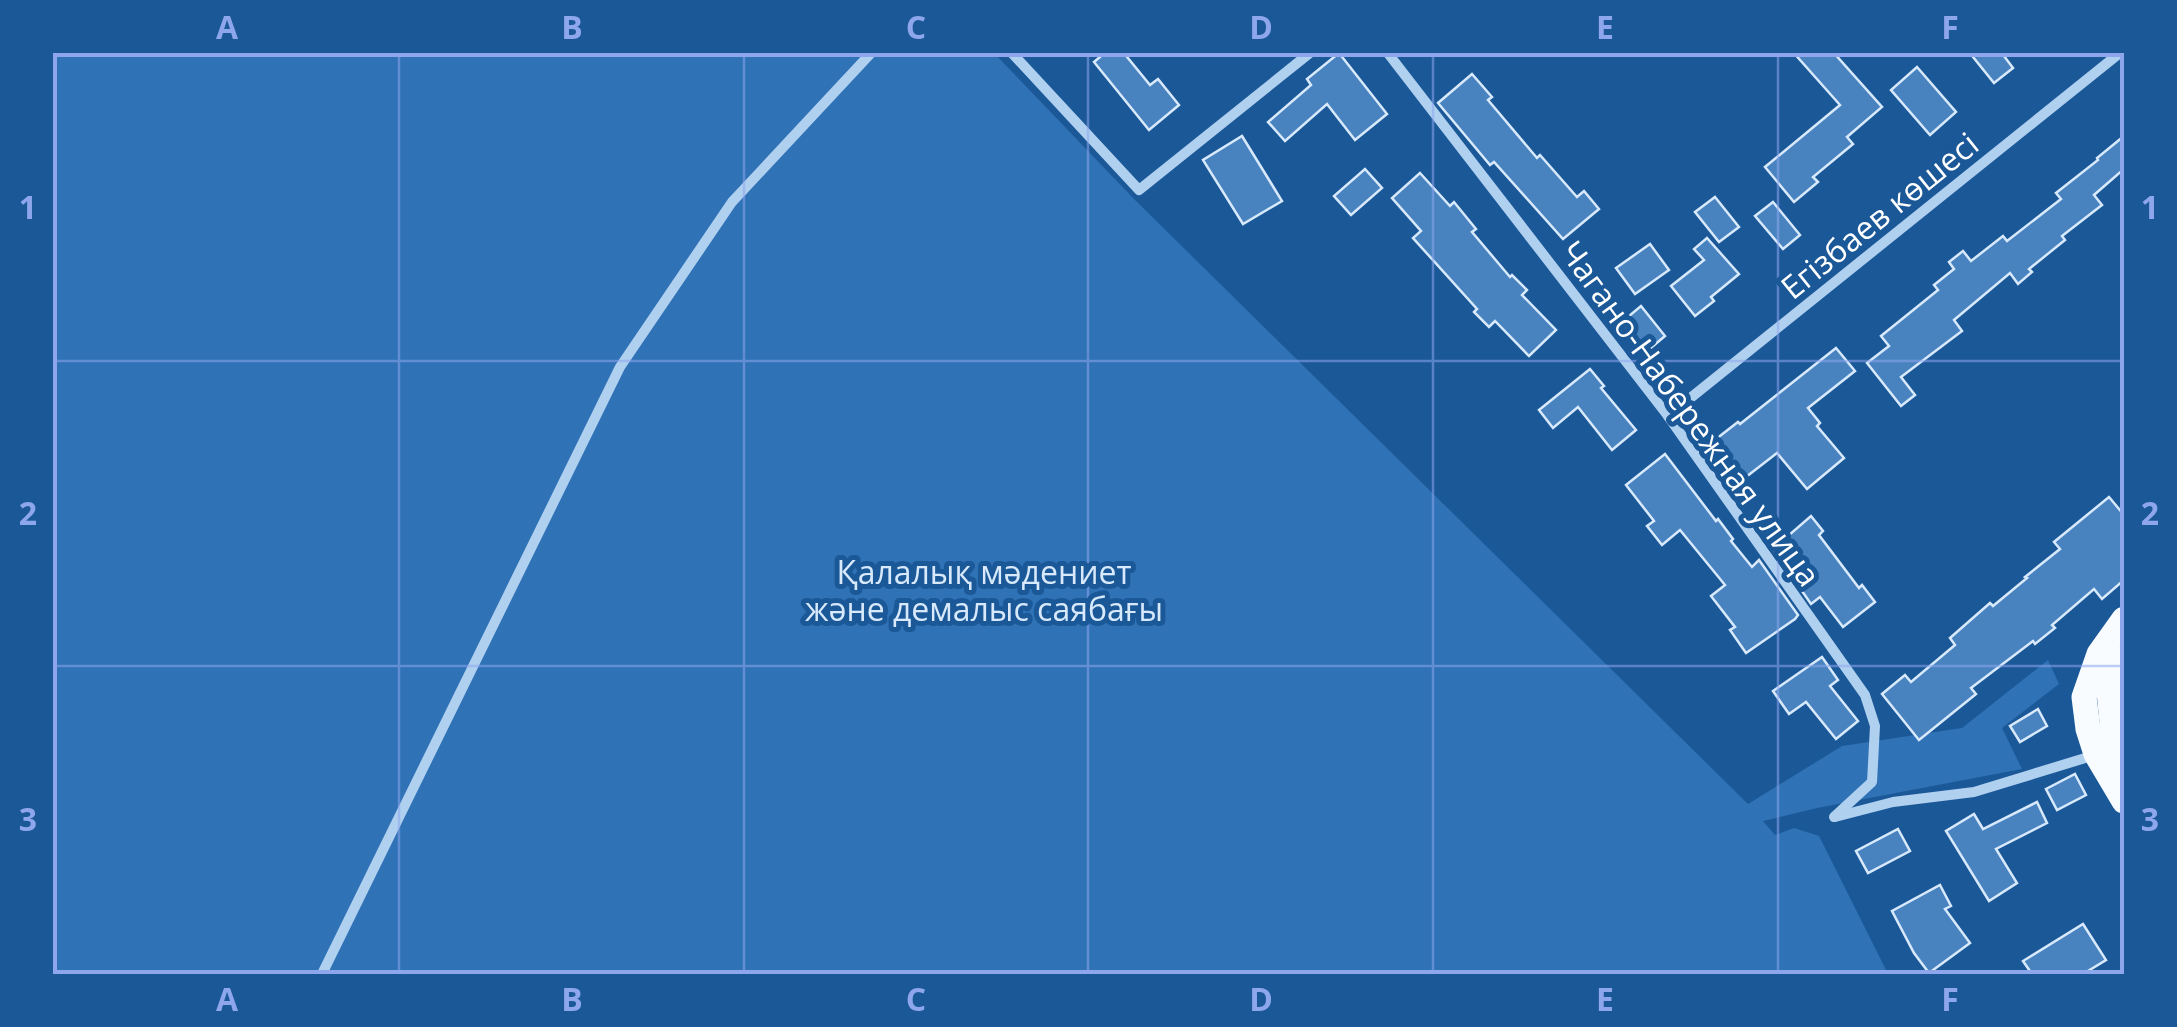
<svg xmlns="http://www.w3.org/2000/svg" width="2177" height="1027" viewBox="0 0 2177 1027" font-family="'Open Sans',sans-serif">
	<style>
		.green { fill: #2f72b6 }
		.building { fill: #4883c0; stroke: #d7e9fb; stroke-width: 2.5 }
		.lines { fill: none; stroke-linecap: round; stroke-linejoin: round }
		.minor { stroke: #b0d0f0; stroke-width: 10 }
		.primary { stroke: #f9fcff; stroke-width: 25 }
		.grid { fill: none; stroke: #8ea6ec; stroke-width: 2.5; stroke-opacity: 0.55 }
		.labels { text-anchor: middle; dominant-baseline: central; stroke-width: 10; stroke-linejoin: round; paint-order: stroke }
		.street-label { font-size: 32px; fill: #fff; stroke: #1b5898 }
		.park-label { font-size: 32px; fill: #d7e9fb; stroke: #1b5898 }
		.neatline { fill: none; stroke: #8ea6ec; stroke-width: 4 }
		.grid-label { font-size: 32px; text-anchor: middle; font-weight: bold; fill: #8ea6ec }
	</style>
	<rect width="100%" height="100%" fill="#1b5898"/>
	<!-- green -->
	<polygon class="green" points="52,53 994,53 1135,200 1748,804 1842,746 1962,728 2048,660 2059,684 2002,728 2022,769 1817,808 1763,821 1775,835 1794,828 1819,836 1888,974 53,974"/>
	<!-- building -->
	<g class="building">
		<polygon points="1106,52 1123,52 1150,85 1158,79 1179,105 1149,130 1094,62"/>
		<polygon points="1793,52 1833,52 1882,107 1847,137 1853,144 1813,177 1818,182 1794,202 1765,167 1840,105"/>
		<polygon points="1969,52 2001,52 2013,68 1994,83"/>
		<polygon points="1339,53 1387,114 1355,140 1327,104 1285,141 1268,122 1311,85 1307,79"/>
		<polygon points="1917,67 1956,112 1930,135 1891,90"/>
		<polygon points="1472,74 1492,97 1488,100 1537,158 1540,155 1577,197 1584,191 1599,209 1563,239 1494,162 1490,165 1438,103"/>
		<polygon points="1242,136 1282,201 1243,224 1203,160"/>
		<polygon points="2124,136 2124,169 2094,195 2102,205 2062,236 2065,240 2029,269 2032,272 2018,284 2010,273 1954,320 1962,331 1901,377 1915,395 1901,406 1867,363 1889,346 1881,336 1938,290 1934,285 1954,269 1949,262 1963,251 1971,261 2003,236 2007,241 2061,199 2056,193 2098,160 2097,158"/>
		<polygon points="1365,169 1382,188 1351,215 1334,196"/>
		<polygon points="1420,173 1450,206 1454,202 1476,229 1472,232 1510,277 1512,275 1527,290 1522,295 1556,330 1529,356 1495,321 1489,327 1474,312 1477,309 1413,238 1421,231 1392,198"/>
		<polygon points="1715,197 1739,227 1719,242 1695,212"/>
		<polygon points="1773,202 1800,235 1783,249 1755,216"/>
		<polygon points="1707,238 1739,274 1711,297 1714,301 1695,316 1671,286 1704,260 1694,249"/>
		<polygon points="1650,244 1669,270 1635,294 1616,268"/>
		<polygon points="1641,306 1665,336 1646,352 1622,322"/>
		<polygon points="1836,348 1855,371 1808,408 1820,423 1817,426 1844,458 1807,489 1777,453 1737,484 1707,446 1738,422 1740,424"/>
		<polygon points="1590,369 1604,386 1601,388 1636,430 1612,450 1578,407 1553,428 1539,410"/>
		<polygon points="1665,454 1716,521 1718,519 1733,539 1731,541 1752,567 1759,560 1798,615 1795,619 1746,653 1730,630 1735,627 1711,596 1725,585 1680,530 1662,545 1647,526 1654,521 1626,485"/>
		<polygon points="2109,497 2124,515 2124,580 2102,599 2094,589 2052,625 2055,628 2035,644 2033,641 1971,688 1976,694 1919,740 1882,694 1905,675 1911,682 1955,645 1950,638 1990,603 1993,606 2027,578 2025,577 2060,549 2054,542"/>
		<polygon points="1811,516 1823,531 1819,535 1859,588 1862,585 1875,602 1843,627 1820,597 1811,604 1773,549"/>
		<polygon points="1822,657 1838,680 1830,686 1858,721 1836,739 1806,702 1789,714 1773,691"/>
		<polygon points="2038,709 2047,726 2020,742 2010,726"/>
		<polygon points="2075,774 2086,795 2057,810 2046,789"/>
		<polygon points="2037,802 2047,823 1996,849 2017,883 1989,901 1946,831 1974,814 1983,829"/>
		<polygon points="1898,829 1910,851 1868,873 1856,851"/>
		<polygon points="1940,885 1951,906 1945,909 1970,943 1929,973 1914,953 1892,911"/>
		<polygon points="2083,924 2106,960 2083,974 2032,974 2023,961"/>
	</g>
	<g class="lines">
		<!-- minor -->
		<g class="minor">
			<polyline points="1011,52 1139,190 1311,52"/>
			<polyline points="1387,52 1668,416 1865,695 1875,726 1872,782 1834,817"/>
			<polyline points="1668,416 2121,52"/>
			<polyline points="1835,817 1893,802 1974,792 2095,755"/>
			<polyline points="322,974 620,367 732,202 872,52"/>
		</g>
		<!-- primary -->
		<g class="primary">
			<polyline points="2124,619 2099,654 2084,697 2088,729 2096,754 2124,801"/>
			<polyline points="2124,658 2109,692 2113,731 2124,760"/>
		</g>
	</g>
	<!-- grid -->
	<path class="grid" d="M 399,52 L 399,974M 744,52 L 744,974M 1088,52 L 1088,974M 1433,52 L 1433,974M 1778,52 L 1778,974M 52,361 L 2124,361M 52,666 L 2124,666"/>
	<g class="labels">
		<!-- street labels -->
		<g class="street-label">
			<text transform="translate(1879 215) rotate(-39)">Егізбаев көшесі</text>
			<text transform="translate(1691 413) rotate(54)">Чагано-Набережная улица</text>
		</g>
		<!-- park labels -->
		<g class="park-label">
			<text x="984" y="571">Қалалық мәдениет<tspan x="984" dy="37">және демалыс саябағы</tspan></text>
		</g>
	</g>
	<!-- border -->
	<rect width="2177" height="1027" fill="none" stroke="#1b5898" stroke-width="110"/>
	<rect x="55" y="55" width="2067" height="917" class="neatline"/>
	<g class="grid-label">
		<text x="227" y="39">A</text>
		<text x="572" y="39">B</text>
		<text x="916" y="39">C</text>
		<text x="1261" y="39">D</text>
		<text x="1605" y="39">E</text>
		<text x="1950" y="39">F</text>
		<text x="28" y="219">1</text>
		<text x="2150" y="219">1</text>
		<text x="28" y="525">2</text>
		<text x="2150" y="525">2</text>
		<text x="28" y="831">3</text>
		<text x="2150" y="831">3</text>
		<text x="227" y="1011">A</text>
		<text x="572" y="1011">B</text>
		<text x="916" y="1011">C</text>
		<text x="1261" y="1011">D</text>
		<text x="1605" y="1011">E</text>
		<text x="1950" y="1011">F</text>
	</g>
</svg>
